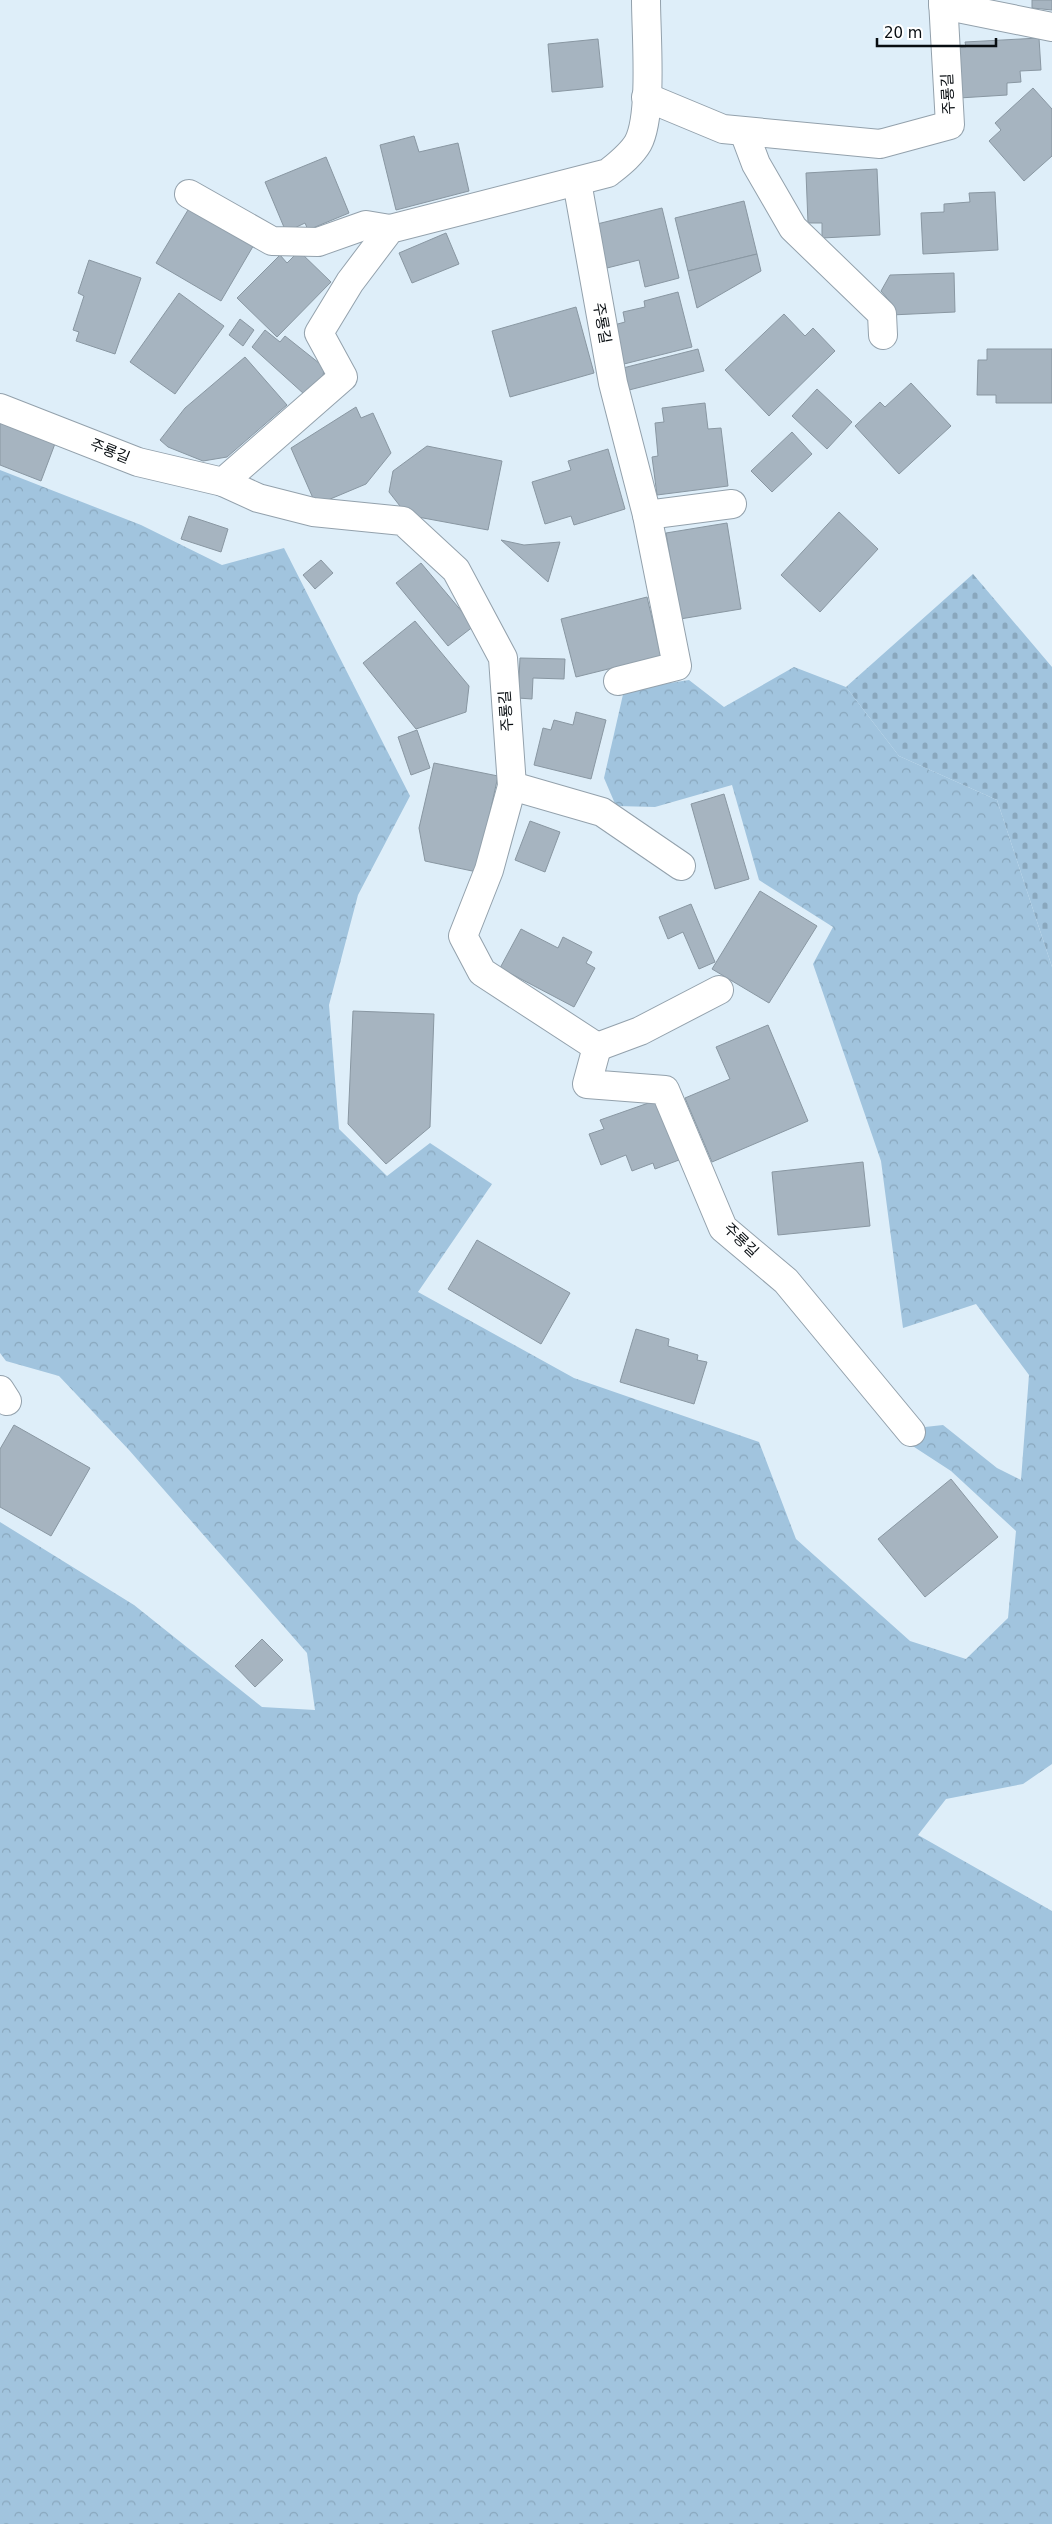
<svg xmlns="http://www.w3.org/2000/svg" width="1052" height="2524" viewBox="0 0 1052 2524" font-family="'DejaVu Sans','Noto Sans KR',sans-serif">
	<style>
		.forest { fill: url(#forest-crowns) }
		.cemetery { fill: url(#cemetery-stones) }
		.building { fill: #a6b4c0; stroke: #8997a2 }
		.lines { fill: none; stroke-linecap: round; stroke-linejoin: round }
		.minor-casing { stroke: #93a1ac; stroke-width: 30 }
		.minor { stroke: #fff; stroke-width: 28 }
		.labels { text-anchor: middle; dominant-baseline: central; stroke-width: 4; stroke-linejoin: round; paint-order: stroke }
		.street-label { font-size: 15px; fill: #080d11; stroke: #fff }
	</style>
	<defs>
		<pattern id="forest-crowns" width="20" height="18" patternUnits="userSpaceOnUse" patternTransform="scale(1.25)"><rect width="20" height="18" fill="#a1c4de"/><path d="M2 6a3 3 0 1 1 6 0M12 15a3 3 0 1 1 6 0" fill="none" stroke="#89a7bd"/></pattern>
		<pattern id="cemetery-stones" width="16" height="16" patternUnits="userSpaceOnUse" patternTransform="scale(1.25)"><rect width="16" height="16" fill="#a1c4de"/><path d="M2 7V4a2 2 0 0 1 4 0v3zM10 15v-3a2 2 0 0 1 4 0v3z" fill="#89a7bd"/></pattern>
	</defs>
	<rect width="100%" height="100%" fill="#deeef9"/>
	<!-- forest -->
	<polygon class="forest" points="0,470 141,525 222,565 284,548 410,796 358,895 329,1005 339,1129 387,1176 430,1143 492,1184 418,1292 574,1378 759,1442 796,1539 910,1641 966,1659 1008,1618 1016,1531 951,1471 908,1443 925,1427 943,1425 997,1468 1021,1480 1029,1375 976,1304 903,1328 881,1161 813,964 833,927 759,880 732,785 655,807 616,806 604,778 624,690 689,680 724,707 794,667 846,687 899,756 997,800 1052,967 1052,1764 1023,1784 946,1799 918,1835 1052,1911 1052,2524 0,2524 0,1522 134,1605 262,1707 315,1710 307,1653 129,1450 59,1376 6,1361 0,1353"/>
	<!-- cemetery -->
	<polygon class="cemetery" points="973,574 1052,667 1052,967 997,800 899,756 846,687"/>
	<!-- building -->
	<g class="building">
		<polygon points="1032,0 1052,0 1052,10 1032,8"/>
		<polygon points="1039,38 1041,70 1020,71 1021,82 1007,83 1007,95 959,98 956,48 966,47 965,42"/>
		<polygon points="598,39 603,87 552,92 548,44"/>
		<polygon points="1033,88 1052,109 1052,156 1024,181 989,141 1001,130 995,123"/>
		<polygon points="414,136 419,152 458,143 469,191 396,210 380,145"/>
		<polygon points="326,157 349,213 308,230 305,223 286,232 265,182"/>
		<polygon points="877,169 880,235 822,238 822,223 808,223 806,173"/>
		<polygon points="995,192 998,250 923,254 921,213 944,212 944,204 970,202 969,193"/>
		<polygon points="744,201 757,254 688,271 675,218"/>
		<polygon points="191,205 255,243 221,301 156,263"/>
		<polygon points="662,208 679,278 645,287 639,260 607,268 597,224"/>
		<polygon points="446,233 459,264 412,283 399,253"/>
		<polygon points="299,251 331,282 277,337 237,298 280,255 287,263"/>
		<polygon points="757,254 761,271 697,308 688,271"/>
		<polygon points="89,260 141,278 115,354 76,341 79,332 73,330 84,296 78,293"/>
		<polygon points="954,273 955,312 891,315 892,304 881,291 890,275"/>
		<polygon points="678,292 692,347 624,364 614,325 625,322 623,312 645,307 644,301"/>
		<polygon points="179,293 224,326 175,394 130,362"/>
		<polygon points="576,307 594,373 510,397 492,331"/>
		<polygon points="784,314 805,336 813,328 835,351 769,416 725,370"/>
		<polygon points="240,319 254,330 243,346 229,335"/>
		<polygon points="265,330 280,342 285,336 324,367 323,377 304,394 252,347"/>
		<polygon points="698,349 704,371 629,390 623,368"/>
		<polygon points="987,349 1052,349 1052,403 996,403 996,395 977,395 978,360 987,360"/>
		<polygon points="245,357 287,405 227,457 203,461 168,447 160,440 185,408"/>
		<polygon points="911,383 951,426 899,474 855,426 880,402 885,407"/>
		<polygon points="817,389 852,422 827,449 792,416"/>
		<polygon points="705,403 708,429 721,428 728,486 657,495 652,457 658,456 655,423 664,422 662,408"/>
		<polygon points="356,407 361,418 373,413 391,453 366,484 316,505 291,448"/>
		<polygon points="0,420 56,441 41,481 0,465"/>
		<polygon points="792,432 812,454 772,492 751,471"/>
		<polygon points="427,446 502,461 488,530 407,515 389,492 393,471"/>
		<polygon points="608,449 625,509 574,525 571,516 545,524 532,482 571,470 568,461"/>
		<polygon points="839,512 878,549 820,612 781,575"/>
		<polygon points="189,516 228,529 221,552 181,539"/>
		<polygon points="727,523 741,609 680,619 666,533"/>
		<polygon points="501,540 524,545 560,542 548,582"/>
		<polygon points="321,560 333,573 315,589 303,575"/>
		<polygon points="421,563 474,626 448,646 396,583"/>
		<polygon points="647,597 661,656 576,677 561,619"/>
		<polygon points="415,621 469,686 466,712 416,729 363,663"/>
		<polygon points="520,658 565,659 564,679 533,678 532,699 518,698"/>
		<polygon points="576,712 606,720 591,779 534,765 543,728 551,730 554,720 573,725"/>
		<polygon points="417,730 430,768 411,775 398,737"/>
		<polygon points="434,763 498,776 477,872 425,861 419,828"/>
		<polygon points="724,794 749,879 715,889 691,804"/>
		<polygon points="530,821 560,832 545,872 515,860"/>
		<polygon points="760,891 817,926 769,1003 712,969"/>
		<polygon points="691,904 715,962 699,969 683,932 668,939 659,917"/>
		<polygon points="521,929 558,948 563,937 592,952 586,963 595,968 574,1007 500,968"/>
		<polygon points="353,1011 434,1014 430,1127 386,1164 348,1124"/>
		<polygon points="768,1025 808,1121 712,1162 685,1098 730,1079 716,1047"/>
		<polygon points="657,1100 679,1160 655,1169 653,1163 632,1171 626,1155 601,1165 589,1134 604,1129 600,1120"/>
		<polygon points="863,1162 870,1226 778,1235 772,1172"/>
		<polygon points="477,1240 570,1293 541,1344 448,1289"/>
		<polygon points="636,1329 669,1339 668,1346 698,1355 697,1360 707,1362 694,1404 620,1382"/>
		<polygon points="14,1425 90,1468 51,1536 0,1507 0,1449"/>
		<polygon points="951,1479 998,1537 925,1597 878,1539"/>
		<polygon points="262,1639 283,1660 255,1687 235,1666"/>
	</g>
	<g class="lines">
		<defs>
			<g id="minor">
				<polyline points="943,5 1052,27"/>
				<polyline points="646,97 723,129 880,144 950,125 943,0"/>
				<polyline points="744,132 756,164 793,228 882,314 883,335"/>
				<polyline points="577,182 613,383 647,515 677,666 618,681"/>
				<polyline points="189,194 272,241 318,242 366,225 390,229"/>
				<path d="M 0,408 L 138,462 L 223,482 L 343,377 L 319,333 L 350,282 L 390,229 L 608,173 C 619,164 631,155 638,143 C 653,115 646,34 646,0"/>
				<polyline points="223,482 258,498 313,512 403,521 456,570 503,658 512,786 489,870 463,936 482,972 597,1047 587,1084 665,1090 723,1228 786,1281 911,1432"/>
				<polyline points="647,515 732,504"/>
				<polyline points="512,786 602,812 681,866"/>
				<polyline points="597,1047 640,1031 719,990"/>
				<polyline points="0,1390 7,1401"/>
			</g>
		</defs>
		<!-- minor casing -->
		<use href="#minor" class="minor-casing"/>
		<!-- minor -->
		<use href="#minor" class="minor"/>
	</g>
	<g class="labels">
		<!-- street labels -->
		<g class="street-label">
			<text transform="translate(948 94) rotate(-93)">주룡길</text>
			<text transform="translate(602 323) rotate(80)">주룡길</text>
			<text transform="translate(110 451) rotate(22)">주룡길</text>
			<text transform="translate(506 711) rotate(-94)">주룡길</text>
			<text transform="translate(741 1240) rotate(44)">주룡길</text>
		</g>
	</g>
	<!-- scale -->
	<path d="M877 38v8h119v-8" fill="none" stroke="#080d11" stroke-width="2.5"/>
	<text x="884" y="38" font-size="15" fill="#080d11" stroke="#ffffff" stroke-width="4" paint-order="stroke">20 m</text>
</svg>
